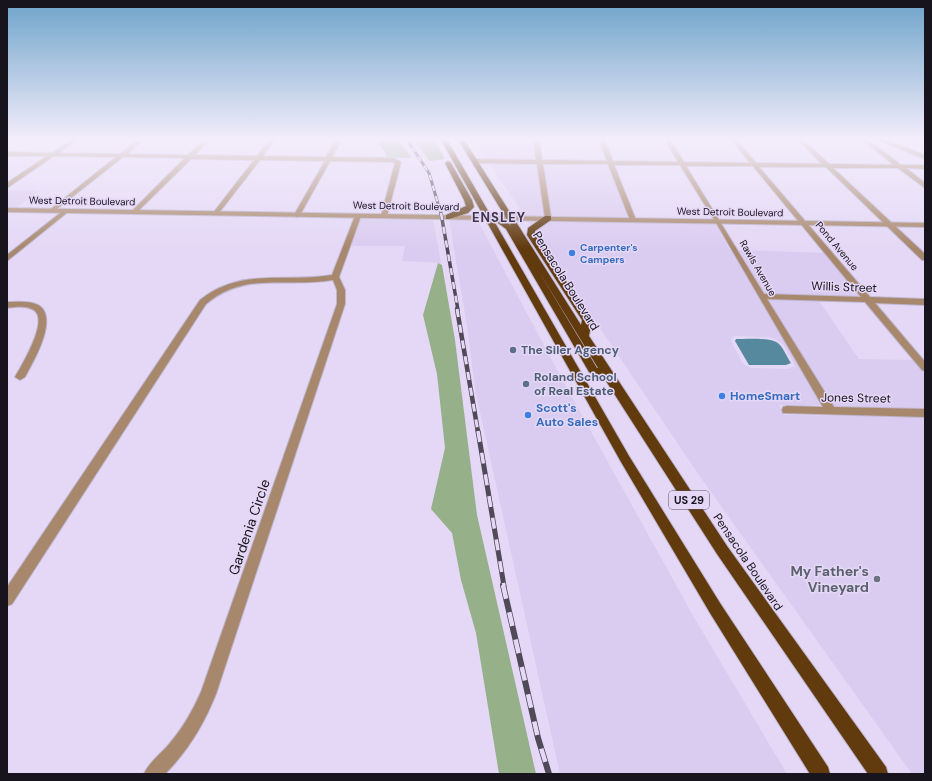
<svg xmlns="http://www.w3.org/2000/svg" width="932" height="781" viewBox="0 0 932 781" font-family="'DM Sans',sans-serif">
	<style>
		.built { fill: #daccf0; fill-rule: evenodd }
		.forest { fill: #96b089 }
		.water { fill: #57899e }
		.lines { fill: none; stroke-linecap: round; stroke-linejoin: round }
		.minor-casing { stroke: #bfb5cf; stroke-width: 2 }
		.tertiary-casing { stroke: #bfb5cf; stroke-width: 2 }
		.trunk-casing { stroke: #bfb5cf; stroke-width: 2 }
		.minor { fill: #a8886c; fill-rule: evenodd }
		.tertiary { fill: #a8886c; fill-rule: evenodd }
		.trunk { fill: #613a0e; fill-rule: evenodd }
		.rail-far4-casing { stroke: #4f4958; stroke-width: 3 }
		.rail-far3-casing { stroke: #4f4958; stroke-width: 3.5 }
		.rail-far2-casing { stroke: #4f4958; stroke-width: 4.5 }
		.rail-far1-casing { stroke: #4f4958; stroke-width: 5 }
		.rail-casing { stroke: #4f4958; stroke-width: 6 }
		.rail-far4 { stroke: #e4d8f6; stroke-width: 2; stroke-dasharray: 5.5; stroke-linecap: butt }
		.rail-far3 { stroke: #e4d8f6; stroke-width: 2.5; stroke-dasharray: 7; stroke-linecap: butt }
		.rail-far2 { stroke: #e4d8f6; stroke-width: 3; stroke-dasharray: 8; stroke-linecap: butt }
		.rail-far1 { stroke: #e4d8f6; stroke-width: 3.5; stroke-dasharray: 11; stroke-linecap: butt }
		.rail { stroke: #e4d8f6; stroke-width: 4.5; stroke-dasharray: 14; stroke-linecap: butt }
		.shop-dot { fill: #3f7fe0; stroke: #e4d8f6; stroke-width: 1.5 }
		.service-dot { fill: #5c6f8a; stroke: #e4d8f6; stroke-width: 1.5 }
		.worship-dot { fill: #6b7280; stroke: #e4d8f6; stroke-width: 1.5 }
		.labels { text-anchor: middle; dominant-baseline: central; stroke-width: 3; stroke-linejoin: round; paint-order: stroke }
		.far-street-label { font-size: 10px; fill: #18141e; stroke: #e4d8f6 }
		.far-shop-label { font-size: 10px; font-weight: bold; fill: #366cbe; stroke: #e4d8f6; text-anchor: start }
		.shield { fill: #e4d8f6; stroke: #554f5f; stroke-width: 1 }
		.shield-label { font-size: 11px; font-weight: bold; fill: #18141e }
		.street-label { font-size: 12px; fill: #18141e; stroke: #e4d8f6 }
		.service-label { font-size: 12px; font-weight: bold; fill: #4e5e75; stroke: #e4d8f6; text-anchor: start }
		.shop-label { font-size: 12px; font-weight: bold; fill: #366cbe; stroke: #e4d8f6; text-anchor: start }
		.far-district-label { font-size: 13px; font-weight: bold; letter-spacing: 1px; fill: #3f354d; stroke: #e4d8f6 }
		.near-street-label { font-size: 14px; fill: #18141e; stroke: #e4d8f6 }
		.near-worship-label { font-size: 14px; font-weight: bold; fill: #5b616d; stroke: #e4d8f6; text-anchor: end }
	</style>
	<rect width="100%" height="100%" fill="#e4d8f6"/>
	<!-- built -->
	<g class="built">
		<polygon points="472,138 537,138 541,160 487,160"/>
		<polygon points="488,162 537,163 544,216 525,216"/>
		<polygon points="543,163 608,164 628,218 551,216"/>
		<polygon points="7,190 39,191 16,208 7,208"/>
		<polygon points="361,218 433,219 441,263 402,261 405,246 351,246"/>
		<polygon points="449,219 477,219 557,370 695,619 787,774 560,774 476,394 466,320"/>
		<path d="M 527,220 L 716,224 L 729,249 L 730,249 L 821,405 L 779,405 L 784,415 L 925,417 L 925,774 L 912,774 L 701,478 ZM 735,336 L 768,337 L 775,339 L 783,344 L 795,366 L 788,369 L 751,368 L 746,366 L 742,362 L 731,341 L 732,337 Z"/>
		<polygon points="739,250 825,253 860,297 765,294"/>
		<polygon points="768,300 819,301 859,359 914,360 925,374 925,408 833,406"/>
	</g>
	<!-- forest -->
	<g class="forest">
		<polygon points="380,138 396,138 412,158 387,157 385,152 378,144"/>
		<polygon points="412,138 434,138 445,159 430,161"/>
		<polygon points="438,263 442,265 455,340 477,515 536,774 499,774 476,633 461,580 452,533 431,509 445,448 437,374 423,315"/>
	</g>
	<!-- water -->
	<path class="water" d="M 736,339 C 746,339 773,337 779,344 C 784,349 787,357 791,363 L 786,365 L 749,365 L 735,341 Z"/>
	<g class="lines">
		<defs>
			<g id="minor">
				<polygon points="7,138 13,138 7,143"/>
				<polygon points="74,138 80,138 59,153 120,154 140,138 146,138 127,154 188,155 206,138 211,138 195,155 257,156 271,138 276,138 263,156 326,157 337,138 343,138 332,157 394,158 401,162 387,216 384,218 381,216 395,163 393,162 330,161 300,215 297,217 294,215 325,161 260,160 218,214 216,215 213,213 254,160 191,159 136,213 132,213 132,211 185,158 123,157 53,212 50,210 51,209 116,157 54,156 7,188 7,183 47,156 7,156 7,152 52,153"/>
				<path d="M 533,138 L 539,138 L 542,160 L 607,161 L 598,138 L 604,138 L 613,161 L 678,162 L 664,138 L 669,138 L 684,162 L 750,163 L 730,138 L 735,138 L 756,163 L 822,164 L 796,138 L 801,138 L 829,164 L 894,165 L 860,138 L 866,138 L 901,165 L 925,165 L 925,169 L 906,168 L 925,183 L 925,188 L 898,168 L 833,168 L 925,254 L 925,260 L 922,260 L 826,167 L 759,167 L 870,297 L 925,299 L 925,305 L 875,303 L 925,362 L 925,371 L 922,370 L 865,302 L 767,299 L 834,407 L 925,409 L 925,417 L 783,413 L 782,410 L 783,407 L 787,406 L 823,407 L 718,226 L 680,165 L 614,165 L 636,220 L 633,222 L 630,220 L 608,164 L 543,164 L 551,218 L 548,220 L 545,218 L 537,164 L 475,163 L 472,161 L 475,159 L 536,160 ZM 686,166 L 753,166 L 861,297 L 764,294 Z"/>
				<polygon points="873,138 880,138 925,155 925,159"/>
				<polygon points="64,210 69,211 7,261 7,255"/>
				<path d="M 358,214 L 361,216 L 339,277 L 345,290 L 345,304 L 216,694 C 204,724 188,751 165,774 L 144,774 C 149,762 162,753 170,743 C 183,728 193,710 201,692 L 337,304 L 337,290 L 333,280 C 286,288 245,271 206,304 L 12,604 L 7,606 L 7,587 L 200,300 C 241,267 284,283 332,275 L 355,216 Z"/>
				<path d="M 7,302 C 17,302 33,300 41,307 C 57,322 33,362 25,377 L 20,380 L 15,377 C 22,365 48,322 35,311 C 28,305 15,307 7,308 Z"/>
			</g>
			<polygon id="tertiary" points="7,208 925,223 925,227 7,212"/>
			<g id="trunk">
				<path d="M 440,138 L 446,138 L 491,216 L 504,219 L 511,226 L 457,138 L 463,138 L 581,325 L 582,320 L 527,235 L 528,228 L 545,216 L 551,216 L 551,220 L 535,231 L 535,235 L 592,320 L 589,336 L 727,546 L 886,767 L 888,774 L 868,774 L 717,554 L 606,381 L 589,372 L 506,229 L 498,223 L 494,221 L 629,456 L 720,603 L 828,767 L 830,774 L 810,774 L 710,613 L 621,462 ZM 538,270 L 598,368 L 597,368 Z"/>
				<polygon points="448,161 451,163 472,200 474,207 468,213 449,219 446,219 446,215 466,206 464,200 445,163"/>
			</g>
		</defs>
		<!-- minor casing -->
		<use href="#minor" class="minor-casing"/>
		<!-- tertiary casing -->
		<use href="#tertiary" class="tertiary-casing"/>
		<!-- trunk casing -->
		<use href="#trunk" class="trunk-casing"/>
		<!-- minor -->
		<use href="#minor" class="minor"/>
		<!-- tertiary -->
		<use href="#tertiary" class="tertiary"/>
		<!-- trunk -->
		<use href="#trunk" class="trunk"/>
		<defs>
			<polyline id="rail-far4" points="406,138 429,173 441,214"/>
			<polyline id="rail-far3" points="441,213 458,310"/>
			<polyline id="rail-far2" points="457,309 478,432"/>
			<polyline id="rail-far1" points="478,431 504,586"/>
			<polyline id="rail" points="503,585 538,738 549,774"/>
		</defs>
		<!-- rail-far4 casing -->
		<use href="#rail-far4" class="rail-far4-casing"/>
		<!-- rail-far3 casing -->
		<use href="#rail-far3" class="rail-far3-casing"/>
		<!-- rail-far2 casing -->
		<use href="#rail-far2" class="rail-far2-casing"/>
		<!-- rail-far1 casing -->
		<use href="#rail-far1" class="rail-far1-casing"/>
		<!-- rail casing -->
		<use href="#rail" class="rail-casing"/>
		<!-- rail-far4 -->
		<use href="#rail-far4" class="rail-far4"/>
		<!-- rail-far3 -->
		<use href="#rail-far3" class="rail-far3"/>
		<!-- rail-far2 -->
		<use href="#rail-far2" class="rail-far2"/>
		<!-- rail-far1 -->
		<use href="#rail-far1" class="rail-far1"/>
		<!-- rail -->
		<use href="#rail" class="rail"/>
	</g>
	<!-- sky -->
	<linearGradient id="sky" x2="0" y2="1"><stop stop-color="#6ea3ca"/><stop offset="0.56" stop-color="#f3edfb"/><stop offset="1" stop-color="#f3edfb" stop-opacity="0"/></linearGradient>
	<rect width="932" height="248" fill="url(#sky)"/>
	<!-- markers -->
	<g class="shop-dot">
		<circle cx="572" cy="253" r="4"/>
		<circle cx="722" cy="396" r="4"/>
		<circle cx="528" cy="415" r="4"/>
	</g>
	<g class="service-dot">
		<circle cx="513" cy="350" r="4"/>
		<circle cx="526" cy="384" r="4"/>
	</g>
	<circle class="worship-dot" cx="877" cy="579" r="4"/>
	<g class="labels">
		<!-- far-street labels -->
		<g class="far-street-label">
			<text transform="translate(82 201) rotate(1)">West Detroit Boulevard</text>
			<text transform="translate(406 206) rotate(1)">West Detroit Boulevard</text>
			<text transform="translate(730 212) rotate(1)">West Detroit Boulevard</text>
			<text transform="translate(837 246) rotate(50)">Pond Avenue</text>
			<text transform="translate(758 268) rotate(60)">Rawls Avenue</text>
		</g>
		<!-- far-shop labels -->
		<g class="far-shop-label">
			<text x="580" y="247">Carpenter's<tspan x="580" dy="12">Campers</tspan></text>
		</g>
		<!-- shield labels -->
		<rect class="shield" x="669" y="491" width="40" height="18" rx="3"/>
		<g class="shield-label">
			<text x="689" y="500">US 29</text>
		</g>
		<!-- street labels -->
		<g class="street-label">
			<text transform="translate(566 281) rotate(58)">Pensacola Boulevard</text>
			<text transform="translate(844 287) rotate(2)">Willis Street</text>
			<text transform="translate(856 398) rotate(1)">Jones Street</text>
			<text transform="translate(748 562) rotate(56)">Pensacola Boulevard</text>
		</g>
		<!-- service labels -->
		<g class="service-label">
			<text x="521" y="350">The Siler Agency</text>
			<text x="534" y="377">Roland School<tspan x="534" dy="14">of Real Estate</tspan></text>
		</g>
		<!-- shop labels -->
		<g class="shop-label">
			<text x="730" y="396">HomeSmart</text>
			<text x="536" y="408">Scott's<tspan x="536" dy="14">Auto Sales</tspan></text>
		</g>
		<!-- far-district labels -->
		<g class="far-district-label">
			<text x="499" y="217">ENSLEY</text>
		</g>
		<!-- near-street labels -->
		<g class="near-street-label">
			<text transform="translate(249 527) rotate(-71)">Gardenia Circle</text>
		</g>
		<!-- near-worship labels -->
		<g class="near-worship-label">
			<text x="869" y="571">My Father's<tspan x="869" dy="16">Vineyard</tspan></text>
		</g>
	</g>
	<!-- border -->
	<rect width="932" height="781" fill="none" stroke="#18141e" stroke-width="16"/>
</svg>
